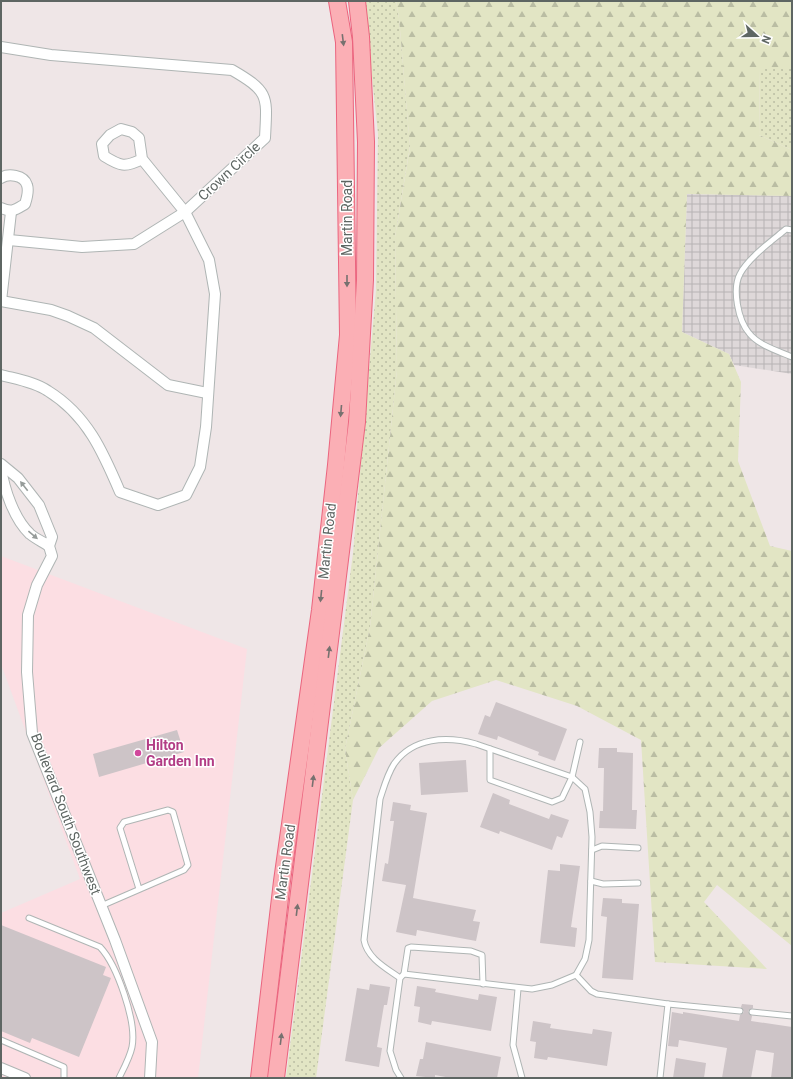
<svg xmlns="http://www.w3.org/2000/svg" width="793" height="1079" viewBox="0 0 793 1079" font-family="Roboto,sans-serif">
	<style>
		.commercial { fill: #fcdee3 }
		.industrial { fill: url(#industrial-grid) }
		.green { fill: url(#green-dots) }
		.forest { fill: url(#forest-firs) }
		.building { fill: #cdc4c7 }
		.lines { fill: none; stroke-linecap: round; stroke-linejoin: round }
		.lane-casing { stroke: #afb5b4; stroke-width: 7 }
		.street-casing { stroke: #afb5b4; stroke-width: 12 }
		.primary-casing { stroke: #eb647e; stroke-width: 18 }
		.lane { stroke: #fff; stroke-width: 5 }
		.street { stroke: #fff; stroke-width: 10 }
		.primary { stroke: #fbafb5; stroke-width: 16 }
		.oneway { fill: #76716f }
		.oneway2 { fill: #969c9a }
		.hotel-dot { fill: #d1479c; stroke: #fff; stroke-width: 1.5 }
		.labels { text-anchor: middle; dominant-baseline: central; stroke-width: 3; stroke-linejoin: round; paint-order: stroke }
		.street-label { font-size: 14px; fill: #5e6663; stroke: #fff }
		.hotel-label { font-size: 14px; font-weight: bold; fill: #b23c85; stroke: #fff; text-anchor: start }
	</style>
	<defs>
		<pattern id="industrial-grid" width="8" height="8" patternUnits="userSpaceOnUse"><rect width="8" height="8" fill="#ded8d9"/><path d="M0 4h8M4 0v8" fill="none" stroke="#b7b3b4"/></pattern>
		<pattern id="green-dots" width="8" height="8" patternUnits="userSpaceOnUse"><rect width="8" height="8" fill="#e2e5c4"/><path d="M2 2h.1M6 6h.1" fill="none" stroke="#babda3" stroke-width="1.8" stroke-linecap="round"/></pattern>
		<pattern id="forest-firs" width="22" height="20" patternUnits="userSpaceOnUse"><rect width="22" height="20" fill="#e2e5c4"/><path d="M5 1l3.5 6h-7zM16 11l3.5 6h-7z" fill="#babda3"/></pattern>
	</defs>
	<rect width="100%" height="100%" fill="#efe6e7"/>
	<!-- commercial -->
	<polygon class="commercial" points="1,556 247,649 198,1078 1,1078 1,913 80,879 1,664"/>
	<!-- industrial -->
	<polygon class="industrial" points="687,194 792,196 792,374 734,365 729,354 682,332"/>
	<!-- green -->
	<g class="green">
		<polygon points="364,1 396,1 399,18 410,146 395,237 397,370 370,627 345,749 353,800 316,1078 286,1078 353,553 376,290 378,134"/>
		<polygon points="760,69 792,69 792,150 759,135"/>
	</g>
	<!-- forest -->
	<polygon class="forest" points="396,1 792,1 792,69 760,69 759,135 792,150 792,196 687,194 682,332 729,354 741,382 738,461 770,546 792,551 792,946 717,885 704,902 767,969 655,962 641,740 577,706 496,680 432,701 379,748 353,800 345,749 370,627 397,370 395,237 410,147 399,18"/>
	<!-- building -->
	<g class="building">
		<polygon points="496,702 567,729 555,761 538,755 539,752 498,736 497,740 478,734 485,715 490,717"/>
		<polygon points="177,730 184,752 99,777 93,754"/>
		<polygon points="599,748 617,748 617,752 633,753 632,810 637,810 636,829 599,828 600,811 603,811 604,768 598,768"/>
		<polygon points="466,760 468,792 421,795 419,763"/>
		<polygon points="493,793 510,800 509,804 549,819 551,814 569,820 562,838 557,836 552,850 500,831 499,834 480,827"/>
		<polygon points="393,802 411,805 410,810 427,813 413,898 476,910 473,921 480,922 476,941 417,930 416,936 396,932 406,885 382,881 385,863 388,864 394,821 390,821"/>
		<polygon points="560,864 580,866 571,927 577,928 575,947 540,943 548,870 560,871"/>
		<polygon points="603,898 622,899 622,903 639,904 633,980 602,978 607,917 601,916"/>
		<polygon points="1,925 106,967 103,975 111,978 79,1057 32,1038 30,1043 1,1031"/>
		<polygon points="370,984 390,987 387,1005 384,1005 377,1047 382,1048 379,1067 345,1061 357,988 369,990"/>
		<polygon points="417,986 436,989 435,992 478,1000 479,994 497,997 491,1031 432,1021 431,1025 418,1022 420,1007 414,1006"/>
		<polygon points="742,1004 753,1005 753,1008 748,1011 752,1016 751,1021 792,1027 792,1078 771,1078 774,1053 756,1050 751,1078 722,1078 727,1048 679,1040 678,1047 668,1046 672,1012 683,1014 683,1012 739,1021 740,1015 744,1012 741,1007"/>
		<polygon points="533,1021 551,1024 550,1028 592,1034 593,1029 612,1032 607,1066 548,1057 547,1060 534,1058 536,1042 530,1041"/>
		<polygon points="426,1042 501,1057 497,1078 451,1078 435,1075 435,1078 416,1076 420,1059 423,1059"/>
		<polygon points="676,1058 706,1063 704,1078 673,1078"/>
	</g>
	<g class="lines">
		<defs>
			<g id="lane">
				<path d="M 792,230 L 786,229 C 773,240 748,258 740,274 C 732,289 738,320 749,333 C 758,345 778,351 792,357"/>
				<polyline points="490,749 490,780 552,802 562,798 572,777 580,742"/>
				<polyline points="592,850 602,846 638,848"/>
				<polyline points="591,881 603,884 638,883"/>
				<polyline points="101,906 184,870 188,865 173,812 168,810 124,822 120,828 139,889"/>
				<path d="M 29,918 L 100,947 C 117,965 137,1022 132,1047 C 130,1057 124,1068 119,1078"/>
				<polyline points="404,974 408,948 411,947 471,951 482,955 483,984"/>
				<path d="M 400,978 C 386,968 367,958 364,940 L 380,799 C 384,787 387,775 394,764 C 413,737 447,736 476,744 L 572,777 L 585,789 L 590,812 L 592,837 L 589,940 L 585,959 L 576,975"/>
				<polyline points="518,989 513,1045 522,1078"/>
				<polyline points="752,1012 792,1016"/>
				<polyline points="1,1040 64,1067 64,1078"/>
				<polyline points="401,1078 396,1070 390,1051 400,978 404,974 532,989 552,985 576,975 591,991 597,994 668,1004"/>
				<polyline points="660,1078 668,1004 740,1011"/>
			</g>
			<g id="street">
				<path d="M 1,47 L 51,55 L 232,70 C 270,92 267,96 265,138 L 185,212 L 134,244 L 82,247 L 9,240"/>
				<path d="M 1,178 C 8,173 24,175 27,185 C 29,191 27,198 25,204 C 15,210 12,213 1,208"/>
				<polyline points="1,301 51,310 68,316 94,328 168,385 207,393"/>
				<polyline points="1,301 11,212"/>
				<path d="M 1,375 C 16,379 35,382 48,391 C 87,415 103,452 120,492 L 158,505 L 186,495 L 200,467 L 206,427 L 215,294 L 209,260 L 185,212 L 142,159 L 139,138 L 132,132 L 121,129 L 110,135 L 102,144 L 104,156 C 120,166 125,168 142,159"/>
				<polyline points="1,464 18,478 39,505 52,537 49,546 52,556 37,585 28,615 27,672 32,733 115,940 152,1042 150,1078"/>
				<path d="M 1,468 C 4,489 14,519 30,534 C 36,539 43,542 49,546"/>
				<polyline points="1,1068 25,1078"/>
			</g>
			<g id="primary">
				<polyline points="259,1078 282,881 320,610 336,465 348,335 344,42 337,1"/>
				<polyline points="276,1078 357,422 365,280 366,142 361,37 357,1"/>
			</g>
		</defs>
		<!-- lane casing -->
		<use href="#lane" class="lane-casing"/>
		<!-- street casing -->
		<use href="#street" class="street-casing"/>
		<!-- primary casing -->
		<use href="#primary" class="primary-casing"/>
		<!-- lane -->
		<use href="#lane" class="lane"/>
		<!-- street -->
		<use href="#street" class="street"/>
		<!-- primary -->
		<use href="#primary" class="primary"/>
	</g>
	<!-- one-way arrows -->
	<defs><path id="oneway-solid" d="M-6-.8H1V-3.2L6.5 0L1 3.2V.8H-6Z"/></defs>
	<g class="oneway">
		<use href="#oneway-solid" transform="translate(343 40) rotate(83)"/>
		<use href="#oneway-solid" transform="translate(347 281) rotate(90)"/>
		<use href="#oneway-solid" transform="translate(341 411) rotate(95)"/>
		<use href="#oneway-solid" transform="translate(321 596) rotate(96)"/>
		<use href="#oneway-solid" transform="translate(329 652) rotate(-83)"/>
		<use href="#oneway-solid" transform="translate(313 781) rotate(-83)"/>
		<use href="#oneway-solid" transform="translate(297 910) rotate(-83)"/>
		<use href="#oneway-solid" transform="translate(281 1039) rotate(-83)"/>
	</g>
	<g class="oneway2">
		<use href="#oneway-solid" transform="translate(24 486) rotate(-128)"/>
		<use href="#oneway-solid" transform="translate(33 535) rotate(40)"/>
	</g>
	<!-- markers -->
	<circle class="hotel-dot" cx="138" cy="753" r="4"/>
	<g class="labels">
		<!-- street labels -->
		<g class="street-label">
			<text transform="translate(229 171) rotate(-43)">Crown Circle</text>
			<text transform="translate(347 218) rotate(-90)">Martin Road</text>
			<text transform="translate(327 541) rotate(-84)">Martin Road</text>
			<text transform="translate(66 814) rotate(69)">Boulevard South Southwest</text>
			<text transform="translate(285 862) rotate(-82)">Martin Road</text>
		</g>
		<!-- hotel labels -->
		<g class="hotel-label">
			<text x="146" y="745">Hilton<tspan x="146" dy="16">Garden Inn</tspan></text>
		</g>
	</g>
	<!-- border -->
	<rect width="793" height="1079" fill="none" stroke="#5e6663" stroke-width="4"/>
	<!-- north arrow -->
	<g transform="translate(757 36) rotate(111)" stroke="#ffffff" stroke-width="3" paint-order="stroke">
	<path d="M0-3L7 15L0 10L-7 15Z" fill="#5e6663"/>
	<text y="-6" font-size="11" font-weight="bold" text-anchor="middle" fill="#5e6663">N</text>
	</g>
</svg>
